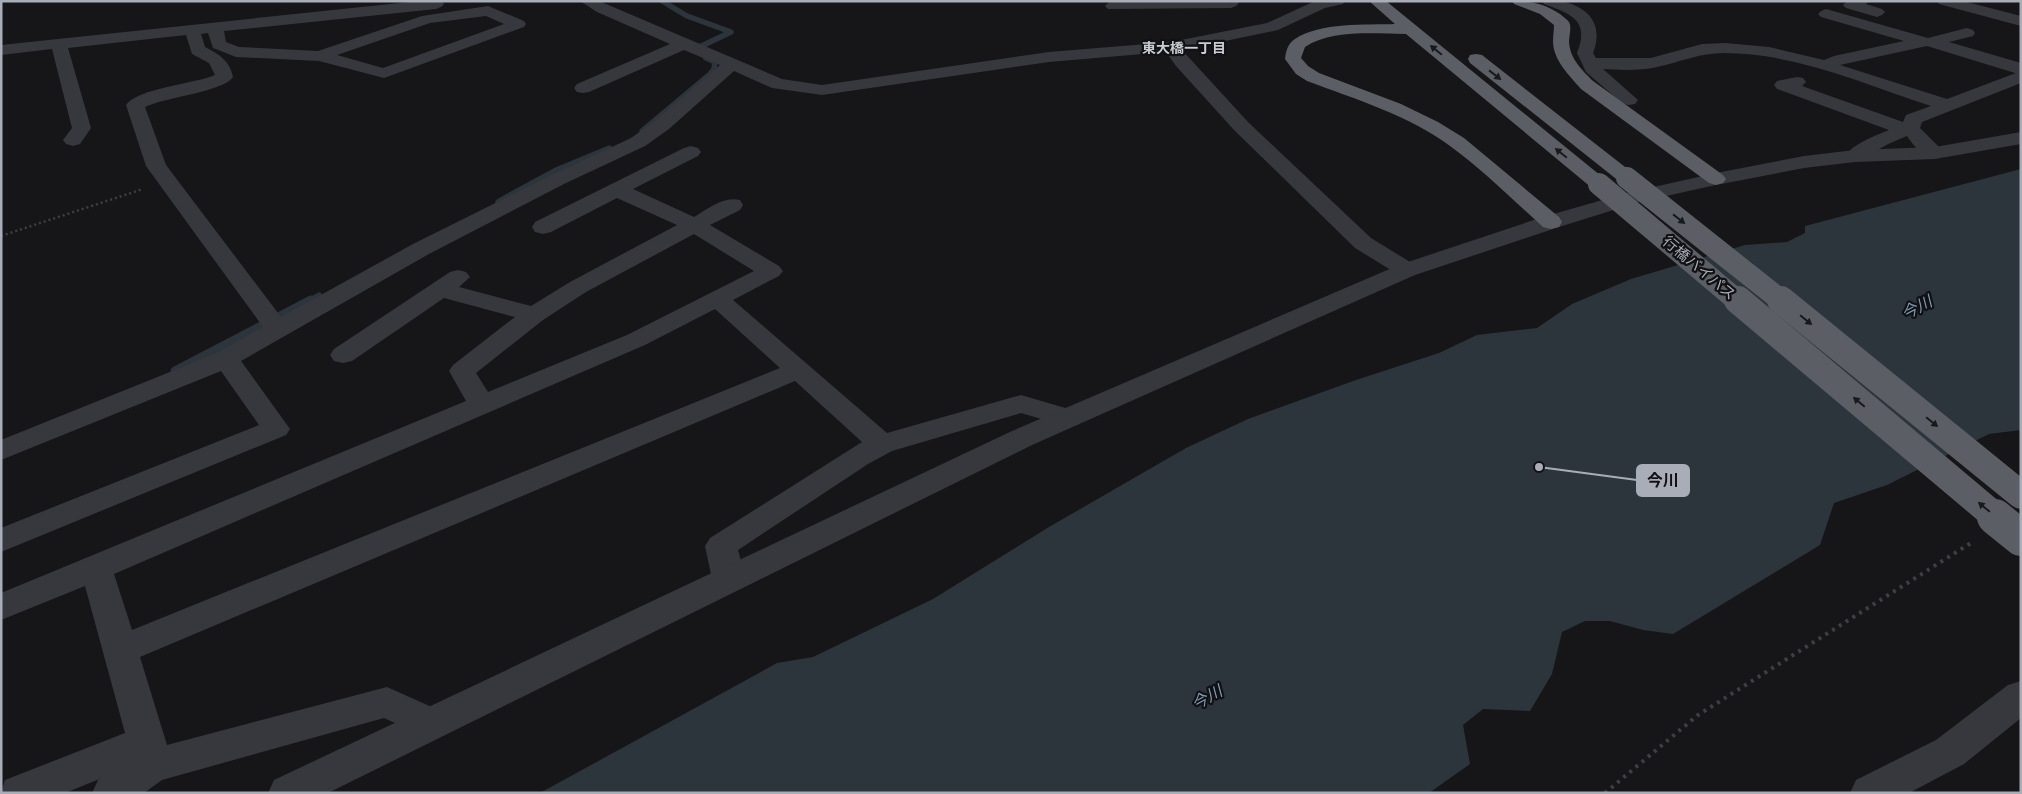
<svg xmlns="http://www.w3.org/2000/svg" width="2022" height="794" viewBox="0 0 2022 794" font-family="Signika,'Noto Sans JP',sans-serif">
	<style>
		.water { fill: #2c353c }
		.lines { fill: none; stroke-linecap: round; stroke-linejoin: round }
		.stream-far2 { stroke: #2c353c; stroke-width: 5.5 }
		.stream-far1 { stroke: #2c353c; stroke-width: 7 }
		.stream { stroke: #2c353c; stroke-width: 9 }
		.path-far1 { stroke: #3d3f44; stroke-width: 2.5; stroke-dasharray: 2 3; stroke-linecap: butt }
		.path { stroke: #3d3f44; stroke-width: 4; stroke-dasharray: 3 5; stroke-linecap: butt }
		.minor { fill: #37383d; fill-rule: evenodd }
		.tertiary { fill: #37383d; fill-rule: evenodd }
		.trunk { fill: #5b5e65; fill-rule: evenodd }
		.trunk-bridge-far2 { stroke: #5b5e65; stroke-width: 22 }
		.trunk-bridge-far1 { stroke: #5b5e65; stroke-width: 28 }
		.trunk-bridge { stroke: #5b5e65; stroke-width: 36 }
		.oneway { fill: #18191b }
		.labels { text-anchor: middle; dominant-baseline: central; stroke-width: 4.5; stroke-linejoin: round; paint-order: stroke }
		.far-neighbourhood-label { font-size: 14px; font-weight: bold; fill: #c9ccd4; stroke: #111113 }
		.street-label { font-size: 15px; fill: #a8adb8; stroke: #111113 }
		.water-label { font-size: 16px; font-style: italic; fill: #7f9bb3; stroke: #111113 }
		.leader { fill: none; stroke: #a8adb8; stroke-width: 2 }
		.callout-dot { fill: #a8adb8; stroke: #111113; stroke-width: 2 }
		.callout { fill: #a8adb8; stroke: #a8adb8; stroke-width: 2 }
		.callout-label { font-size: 16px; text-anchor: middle; font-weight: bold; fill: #111 }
	</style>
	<rect width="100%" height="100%" fill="#161618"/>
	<!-- water -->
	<polygon class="water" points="2021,169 2021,430 1989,434 1887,485 1834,503 1820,545 1673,634 1643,630 1610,621 1585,621 1562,632 1552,674 1530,711 1483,709 1463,725 1470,764 1429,793 540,793 777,663 813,657 933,599 1049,527 1186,448 1248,419 1356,380 1439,353 1477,335 1537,328 1572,304 1631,279 1745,245 1787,242 1805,233 1805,226"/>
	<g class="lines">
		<!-- stream-far2 -->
		<g class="stream-far2">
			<polyline points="662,1 687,16 731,32 693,50"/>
			<polyline points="642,131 710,74 714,69 715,62 706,58"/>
		</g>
		<!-- stream-far1 -->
		<g class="stream-far1">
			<polyline points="499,202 556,171 609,149"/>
			<polyline points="308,302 319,296"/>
		</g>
		<!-- stream -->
		<polyline class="stream" points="175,371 311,300"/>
		<!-- path-far1 -->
		<polyline class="path-far1" points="1,236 143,189"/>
		<!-- path -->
		<polyline class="path" points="1605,793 1698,715 1974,541"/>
		<!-- minor -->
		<g class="minor">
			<path d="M 419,1 L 442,1 L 444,4 L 441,7 L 436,9 L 224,31 L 226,42 L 239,47 L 318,51 L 422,16 L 488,6 L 524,21 L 526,24 L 524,27 L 384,78 L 319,61 L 236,57 L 213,48 L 208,33 L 201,34 L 205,47 C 219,54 230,61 233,77 C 223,92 165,97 145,107 L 166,165 L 281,317 L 413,244 L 550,176 L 631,138 L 655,121 L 720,65 L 684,50 L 589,92 L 583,93 L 577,92 L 574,88 L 577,84 L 670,44 L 597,12 L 580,1 L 599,1 L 782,79 L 822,85 L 1049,52 L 1171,42 L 1267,23 L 1315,1 L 1345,1 L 1343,4 L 1325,8 L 1278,30 L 1182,50 L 1248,122 L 1371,238 L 1415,265 L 1419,270 L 1415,275 L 1407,277 L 1399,275 L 1355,248 L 1234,130 L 1176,66 L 1166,52 L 1049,62 L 822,95 L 772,88 L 734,71 L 669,129 L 645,146 L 564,184 L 429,254 L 241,361 L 290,429 L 286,435 L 1,552 L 1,528 L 259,425 L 221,371 L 1,460 L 1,440 L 217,353 L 263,327 L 146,166 L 126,105 C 138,88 194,84 215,75 L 209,63 L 192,54 L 186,35 L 68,48 L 91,128 L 80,144 L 73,146 L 66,144 L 63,140 L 72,128 L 52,49 L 1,55 L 1,45 ZM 486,16 L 504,24 L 383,68 L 337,55 L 430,23 Z"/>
			<polygon points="1113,1 1237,1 1239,3 1236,6 1231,8 1108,9 1105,6 1108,3"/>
			<path d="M 1542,1 C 1549,1 1558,0 1566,2 C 1592,10 1603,27 1593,53 L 1596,58 L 1651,58 L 1702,44 L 1725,43 L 1769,47 L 1824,60 L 1834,56 L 1904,41 L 1821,17 L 1818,14 L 1821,11 L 1826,9 L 1928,38 L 1967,28 L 1973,30 L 1975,33 L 1973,36 L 1949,42 L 2021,63 L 2021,83 L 1922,122 L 1920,128 L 1945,153 L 1942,157 C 1926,161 1916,149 1907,136 C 1898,140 1889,143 1881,148 C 1869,154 1862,164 1848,160 L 1845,156 C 1854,143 1875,136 1889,130 L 1777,89 L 1774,85 L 1777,81 L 1797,77 L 1803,78 L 1806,82 L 1802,86 L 1903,122 L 1906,115 L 1931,106 C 1864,84 1795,53 1724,53 C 1700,53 1680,62 1657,67 C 1639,71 1621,70 1603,69 L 1638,100 L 1635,104 L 1629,105 L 1623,104 L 1586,72 L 1577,53 C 1590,20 1571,14 1544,4 ZM 1927,46 L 2015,73 L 2016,73 L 1947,99 L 1840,65 Z"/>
			<polygon points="1847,1 1869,1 1866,4 1882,9 1885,12 1882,15 1877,17 1846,8 1843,5"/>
			<polygon points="1937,1 1963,1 2021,16 2021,26 1939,4"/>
			<path d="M 691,146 L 698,148 L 701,152 L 698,156 L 633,189 L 694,217 C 708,209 723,196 740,200 L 743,205 L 740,210 L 710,225 L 779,266 L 783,271 L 779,276 L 733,300 L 887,433 L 1021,395 L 1079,412 L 1083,418 L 1079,424 L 1069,427 L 1021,413 L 892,451 L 868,464 L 738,550 L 746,579 L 741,588 L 729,591 L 717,588 L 712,579 L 705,546 L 710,538 L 862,442 L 795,381 L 140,657 L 167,745 L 387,687 L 443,712 L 449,723 L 443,734 L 430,739 L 384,718 L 162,780 L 144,793 L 92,793 L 98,780 L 102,778 L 65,793 L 1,793 L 5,780 L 125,733 L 85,586 L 1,620 L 1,593 L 466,401 L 449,371 L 453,365 L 515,317 L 444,298 L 352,361 L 343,363 L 334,361 L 330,355 L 334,349 L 450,272 L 458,270 L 466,272 L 470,277 L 459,287 L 531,306 L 570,282 L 677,225 L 617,198 L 551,232 L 543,234 L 535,232 L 532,227 L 535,222 L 684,148 ZM 694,234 L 754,271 L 627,335 L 488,392 L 476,373 L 543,320 L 586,292 ZM 715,309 L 780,368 L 132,630 L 114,574 L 645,345 Z"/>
		</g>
		<!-- tertiary -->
		<g class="tertiary">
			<polygon points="2021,132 2021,144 1935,159 1855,162 1804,168 1716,185 1639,202 1559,227 1415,275 1032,445 328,793 268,793 274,780 1012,431 1399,265 1543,217 1627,193 1716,173 1804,156 1855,150 1935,147"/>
			<polygon points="2021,681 2021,718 1964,764 1909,793 1850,793 1856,780 1936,740 2008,685"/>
		</g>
		<!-- trunk -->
		<g class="trunk">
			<path d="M 1369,1 L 1386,1 L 1606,180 L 1609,184 L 1606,188 L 1599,190 L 1592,188 L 1406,34 C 1375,34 1332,29 1305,47 L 1301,58 L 1308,66 L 1319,73 L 1401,104 L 1438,122 L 1464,138 L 1559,217 L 1562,222 L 1559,227 L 1551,229 L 1543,227 C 1513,200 1483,170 1450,146 C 1408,115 1355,99 1307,81 L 1296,74 L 1285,59 C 1286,51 1288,43 1295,39 C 1320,22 1366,25 1395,24 Z"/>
			<path d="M 1512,1 C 1531,1 1544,3 1560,14 C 1563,17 1567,19 1569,22 C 1572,28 1569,35 1569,42 C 1570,59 1582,70 1593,81 L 1723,175 L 1726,179 L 1723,183 L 1716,185 L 1709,183 L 1581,89 C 1569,75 1553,60 1553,41 C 1553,36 1554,30 1554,25 L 1540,14 L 1514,4 Z"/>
			<polygon points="1476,54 1482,55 1634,174 1637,178 1634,182 1627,184 1620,182 1470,63 1468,59 1470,55"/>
		</g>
		<!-- trunk-bridge-far2 -->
		<g class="trunk-bridge-far2">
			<polyline points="1627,178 1783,302"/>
			<polyline points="1599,184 1739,302"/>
		</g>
		<!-- trunk-bridge-far1 -->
		<g class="trunk-bridge-far1">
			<polyline points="1738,300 1997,518"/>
			<polyline points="1781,300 2021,495"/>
		</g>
		<!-- trunk-bridge -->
		<polyline class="trunk-bridge" points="1995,517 2021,538"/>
	</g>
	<!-- one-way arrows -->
	<defs><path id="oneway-solid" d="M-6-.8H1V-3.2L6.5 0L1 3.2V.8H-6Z" transform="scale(1.25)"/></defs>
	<g class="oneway">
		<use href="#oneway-solid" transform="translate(1436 50) rotate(-141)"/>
		<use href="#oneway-solid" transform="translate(1495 75) rotate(38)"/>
		<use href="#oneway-solid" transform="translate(1561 153) rotate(-141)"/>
		<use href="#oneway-solid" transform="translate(1679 219) rotate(38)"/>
		<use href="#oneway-solid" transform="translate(1806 320) rotate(39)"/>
		<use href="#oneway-solid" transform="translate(1859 402) rotate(-140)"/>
		<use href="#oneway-solid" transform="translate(1932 422) rotate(39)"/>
		<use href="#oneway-solid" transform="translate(1984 507) rotate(-140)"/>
	</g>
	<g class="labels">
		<!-- far-neighbourhood labels -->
		<g class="far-neighbourhood-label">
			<text x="1184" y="48">東大橋一丁目</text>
		</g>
		<!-- street labels -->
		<g class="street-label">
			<text transform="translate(1699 268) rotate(40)">行橋バイパス</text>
		</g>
		<!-- water labels -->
		<g class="water-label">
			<text transform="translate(1917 308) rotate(-28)">今川</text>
			<text transform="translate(1207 698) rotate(-29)">今川</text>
		</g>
	</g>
	<!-- callouts -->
	<path class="leader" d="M1539 467L1637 480"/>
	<circle class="callout-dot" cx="1539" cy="467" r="5"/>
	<rect class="callout" x="1637" y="465" width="52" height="31" rx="5"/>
	<g class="callout-label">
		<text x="1663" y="486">今川</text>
	</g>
	<!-- border -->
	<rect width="2022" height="794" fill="none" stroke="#a8adb8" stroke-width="5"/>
</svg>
